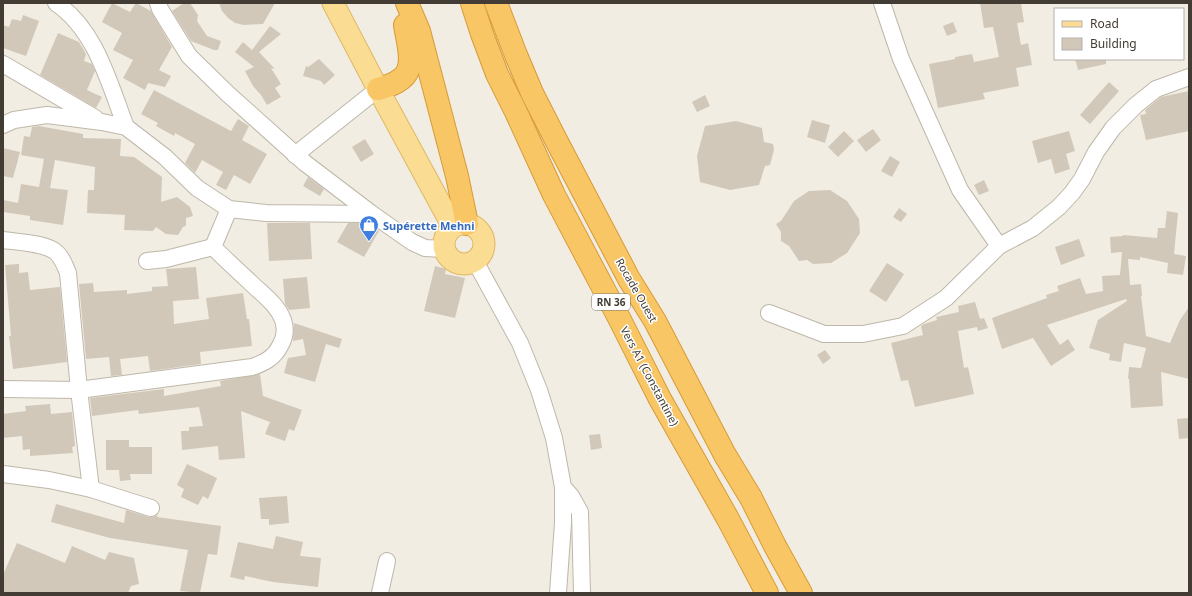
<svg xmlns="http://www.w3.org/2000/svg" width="1192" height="596" viewBox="0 0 1192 596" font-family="'Noto Sans',sans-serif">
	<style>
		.building { fill: #d2c8b9 }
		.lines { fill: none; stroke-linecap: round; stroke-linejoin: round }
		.minor-casing { stroke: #bfb7a9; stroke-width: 18 }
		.major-casing { stroke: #dfb863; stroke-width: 23 }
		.highway-casing { stroke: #d79a37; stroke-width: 24 }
		.minor { stroke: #fff; stroke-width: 16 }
		.major { stroke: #fadc93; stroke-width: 21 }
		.highway { stroke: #f9c666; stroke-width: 22 }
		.labels { text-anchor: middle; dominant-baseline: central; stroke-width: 3; stroke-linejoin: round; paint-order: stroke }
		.shield { fill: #fff; stroke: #7b7671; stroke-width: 1 }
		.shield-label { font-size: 10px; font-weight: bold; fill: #423c34 }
		.shop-label { font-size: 11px; font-weight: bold; fill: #366cbe; stroke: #fff; text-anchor: start }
		.street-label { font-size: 11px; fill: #423c34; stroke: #fff }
	</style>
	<rect width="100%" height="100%" fill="#f1ede3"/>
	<!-- building -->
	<g class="building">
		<polygon points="112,3 130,12 136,3 151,11 172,47 159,70 171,76 165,87 148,83 145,90 123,78 133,60 113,50 122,33 102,22"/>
		<polygon points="184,3 190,3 198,15 197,21 207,36 221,41 218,50 214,50 191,41 172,11"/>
		<polygon points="219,3 275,3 263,24 244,25 235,23 228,18 222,11"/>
		<polygon points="980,3 1021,3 1024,22 1017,23 1021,45 1028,43 1032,65 1016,68 1019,86 983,93 985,99 938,108 929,64 955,59 955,57 972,54 974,62 999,57 993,27 984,28"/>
		<polygon points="23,15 39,21 26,56 3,48 3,25 9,27 12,19 21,21"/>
		<polygon points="953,22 957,32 947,36 943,26"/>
		<polygon points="270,26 281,34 259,52 275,69 271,68 281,84 275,88 281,97 267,105 261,95 253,86 245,71 254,67 235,52 243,42 252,50"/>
		<polygon points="58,33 79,42 86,54 84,61 92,64 95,71 87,90 102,97 96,108 40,75"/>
		<polygon points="319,59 335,75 324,85 321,81 303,76 306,66 308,67"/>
		<polygon points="1075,59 1106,59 1106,64 1078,70"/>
		<polygon points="1109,82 1119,91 1090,124 1080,115"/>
		<polygon points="154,90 231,131 238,119 249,126 242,140 267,154 250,184 234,175 226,190 216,185 223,172 202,160 195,173 185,163 195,144 175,133 174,136 156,126 158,123 141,114"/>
		<polygon points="1189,91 1189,131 1146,140 1140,115 1146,114 1145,110 1161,97"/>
		<polygon points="705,95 710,106 697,112 692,102"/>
		<polygon points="812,120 830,125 825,143 807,137"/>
		<polygon points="736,121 762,128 764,142 773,144 774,150 770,165 765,166 759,185 730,190 700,182 697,156 705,126"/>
		<polygon points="39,126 83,134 83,138 121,139 120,156 134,157 162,177 161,202 177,197 190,207 193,216 186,218 186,226 183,227 178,235 166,234 156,227 153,231 124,230 125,215 87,213 88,190 94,190 95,167 55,160 50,188 68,190 63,225 30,220 30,216 3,212 3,200 18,203 21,184 39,187 44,159 21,155 24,136 30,137 32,127"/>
		<polygon points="873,129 881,140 866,152 857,140"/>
		<polygon points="844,131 854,141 838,157 828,147"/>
		<polygon points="1069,131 1075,151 1066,154 1070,169 1055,174 1051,159 1038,163 1032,141"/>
		<polygon points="365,139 374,154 361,162 352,147"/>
		<polygon points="3,148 20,152 13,178 3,176"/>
		<polygon points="890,156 900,162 892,177 881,171"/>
		<polygon points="308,177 324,189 320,196 303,186"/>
		<polygon points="984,180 989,191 979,195 974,185"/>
		<polygon points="830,190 847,201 859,219 860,233 847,253 831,263 813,264 807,260 799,261 789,246 781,241 781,232 776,224 781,221 794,201 809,191"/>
		<polygon points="899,208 907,214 901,222 893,217"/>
		<polygon points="1167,211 1178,213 1174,254 1186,256 1183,275 1167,273 1168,263 1140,257 1140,260 1128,259 1130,285 1141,284 1142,296 1141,296 1146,336 1170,343 1180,320 1189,307 1189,379 1161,372 1163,406 1131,408 1129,379 1128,379 1129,367 1141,368 1146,348 1124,343 1121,362 1109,360 1110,354 1089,348 1098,320 1127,301 1126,299 1047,325 1060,345 1068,339 1075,350 1051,366 1033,338 1002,349 992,318 1047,298 1046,295 1059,291 1057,286 1080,278 1086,294 1103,291 1102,276 1120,275 1122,252 1111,253 1110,237 1123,236 1123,235 1157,238 1158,228 1165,228"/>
		<polygon points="267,223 310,223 312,259 269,261"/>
		<polygon points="348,223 369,223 379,231 364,257 337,242"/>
		<polygon points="1079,239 1085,256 1061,265 1055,247"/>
		<polygon points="887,263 904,274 886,302 869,291"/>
		<polygon points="19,264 19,273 28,272 30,290 60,287 67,362 13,369 9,336 11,336 5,265"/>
		<polygon points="435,266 446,269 445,274 465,278 455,318 424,311"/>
		<polygon points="196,267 199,299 173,301 174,324 209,319 206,298 243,293 247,319 249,319 252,346 200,352 201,364 150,371 148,356 120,359 122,375 111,376 109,357 86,359 79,284 93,283 94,292 127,290 127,294 152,291 152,287 168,286 166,269"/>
		<polygon points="307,277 310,308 289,310 285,304 283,279"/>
		<polygon points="975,302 980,319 984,318 988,328 978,331 977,327 958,331 964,368 968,367 974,394 915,407 908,380 901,381 891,343 923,335 921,326 924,324 937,320 936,317 959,312 958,306"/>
		<polygon points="294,323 342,339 339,348 326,344 315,382 284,373 288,358 306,355 303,339 293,341"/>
		<polygon points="825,350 831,358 823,364 817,355"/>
		<polygon points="260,374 263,396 302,410 294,431 289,429 285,441 265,434 270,422 241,411 245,458 219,460 218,446 182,450 181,431 189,431 189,427 203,426 199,407 139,414 138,410 92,416 90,398 164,389 164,396 221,386 220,381"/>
		<polygon points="50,404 51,414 72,412 75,446 72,447 73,453 30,456 30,449 23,450 22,436 3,438 3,414 26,411 25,406"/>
		<polygon points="1189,418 1189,438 1179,439 1177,419"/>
		<polygon points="600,434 602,448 591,450 589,435"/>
		<polygon points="106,440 129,440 129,447 152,447 152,474 130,474 131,480 120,481 119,470 106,470"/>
		<polygon points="187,464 217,478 208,499 203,496 198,505 181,497 184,489 177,485"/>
		<polygon points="287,496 289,523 269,525 269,519 261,519 259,498"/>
		<polygon points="56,504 124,523 126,510 149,517 153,517 158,515 157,517 221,526 217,555 208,554 200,593 180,591 188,550 110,538 51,522"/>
		<polygon points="276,536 303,542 300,556 321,558 318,587 273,582 245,576 244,580 230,577 238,542 273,549"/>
		<polygon points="17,543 65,563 72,546 105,560 109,552 134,558 139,584 131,586 128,593 3,593 3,575"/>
	</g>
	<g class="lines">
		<defs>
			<g id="minor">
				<path d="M 56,3 C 96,30 109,83 126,127"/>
				<polyline points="158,3 160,9 189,56 228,94 305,163 372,214 412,242 425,248 444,249"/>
				<polyline points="882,3 901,59 960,190 999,246"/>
				<polyline points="3,64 95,118"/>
				<polyline points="3,125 14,120 47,115 102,122 126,127 165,157 197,188 229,209 266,213 372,214"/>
				<polyline points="295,155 378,89"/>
				<path d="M 3,240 C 17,242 47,243 57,253 C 63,259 65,266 68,273 L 79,390 L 91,489"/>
				<polyline points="147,261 166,259 213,247"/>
				<polyline points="475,261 520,343 539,390 554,438 563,487 571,496 580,512 582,593"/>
				<polyline points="769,313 824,334 863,334 903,326 946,298 999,246 1033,228 1059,207 1072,193 1082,179 1096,152 1113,128 1136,105 1156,89 1189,77"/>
				<path d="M 3,389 L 79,390 L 252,367 C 264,363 274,358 280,346 C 285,338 286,329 283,320 C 277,304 262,294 251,283 C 238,271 225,259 213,247 L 229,209"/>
				<polyline points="3,474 49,480 91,489 151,508"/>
				<polyline points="380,593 387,561"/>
				<polyline points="558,593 563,523 563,487"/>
			</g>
			<g id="major">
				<polyline points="333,3 378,89 453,227"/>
				<circle cx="464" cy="244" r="20"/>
			</g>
			<g id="highway">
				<polyline points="407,3 419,31 457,176 467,224"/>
				<polyline points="472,3 482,34 497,74 516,112 554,195 618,316 660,399 728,519 767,593"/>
				<polyline points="496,3 516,55 532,93 556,140 629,279 655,321 725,455 751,498 775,546 801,593"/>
				<path d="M 378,89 C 386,87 395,84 401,79 C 417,68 407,41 405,25"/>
			</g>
		</defs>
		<!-- minor casing -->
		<use href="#minor" class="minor-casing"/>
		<!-- major casing -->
		<use href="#major" class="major-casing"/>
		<!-- highway casing -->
		<use href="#highway" class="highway-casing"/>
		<!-- minor -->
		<use href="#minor" class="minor"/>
		<!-- major -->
		<use href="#major" class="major"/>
		<!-- highway -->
		<use href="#highway" class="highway"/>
	</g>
	<!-- icons -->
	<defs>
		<symbol id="shop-pin" viewBox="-11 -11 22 30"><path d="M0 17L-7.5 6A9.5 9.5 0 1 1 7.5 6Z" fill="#3f7fe0" stroke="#fff"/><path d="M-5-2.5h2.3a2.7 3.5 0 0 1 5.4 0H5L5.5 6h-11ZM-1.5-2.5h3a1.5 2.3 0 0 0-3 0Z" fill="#fff"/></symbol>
	</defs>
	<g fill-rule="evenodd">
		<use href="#shop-pin" x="358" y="214" width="22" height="30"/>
	</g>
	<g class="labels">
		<!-- shield labels -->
		<rect class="shield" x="592" y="294" width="38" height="16" rx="3"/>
		<g class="shield-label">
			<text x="611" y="302">RN 36</text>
		</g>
		<!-- shop labels -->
		<g class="shop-label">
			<text x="383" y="225">Supérette Mehni</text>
		</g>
		<!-- street labels -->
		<g class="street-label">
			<text transform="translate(637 290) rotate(60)">Rocade Ouest</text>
			<text transform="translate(650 376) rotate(62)">Vers A1 (Constantine)</text>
		</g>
	</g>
	<!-- border -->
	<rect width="1192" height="596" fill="none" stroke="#423c34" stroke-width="8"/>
	<!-- legend -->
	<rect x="1054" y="8" width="130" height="52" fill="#ffffff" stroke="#b3b1ae"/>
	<rect x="1062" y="21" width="20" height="6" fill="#fadc93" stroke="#b3b1ae"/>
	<text x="1090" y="28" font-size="12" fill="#423c34">Road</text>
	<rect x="1062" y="38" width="20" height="12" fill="#d2c8b9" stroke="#b3b1ae"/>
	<text x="1090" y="48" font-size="12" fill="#423c34">Building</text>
</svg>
